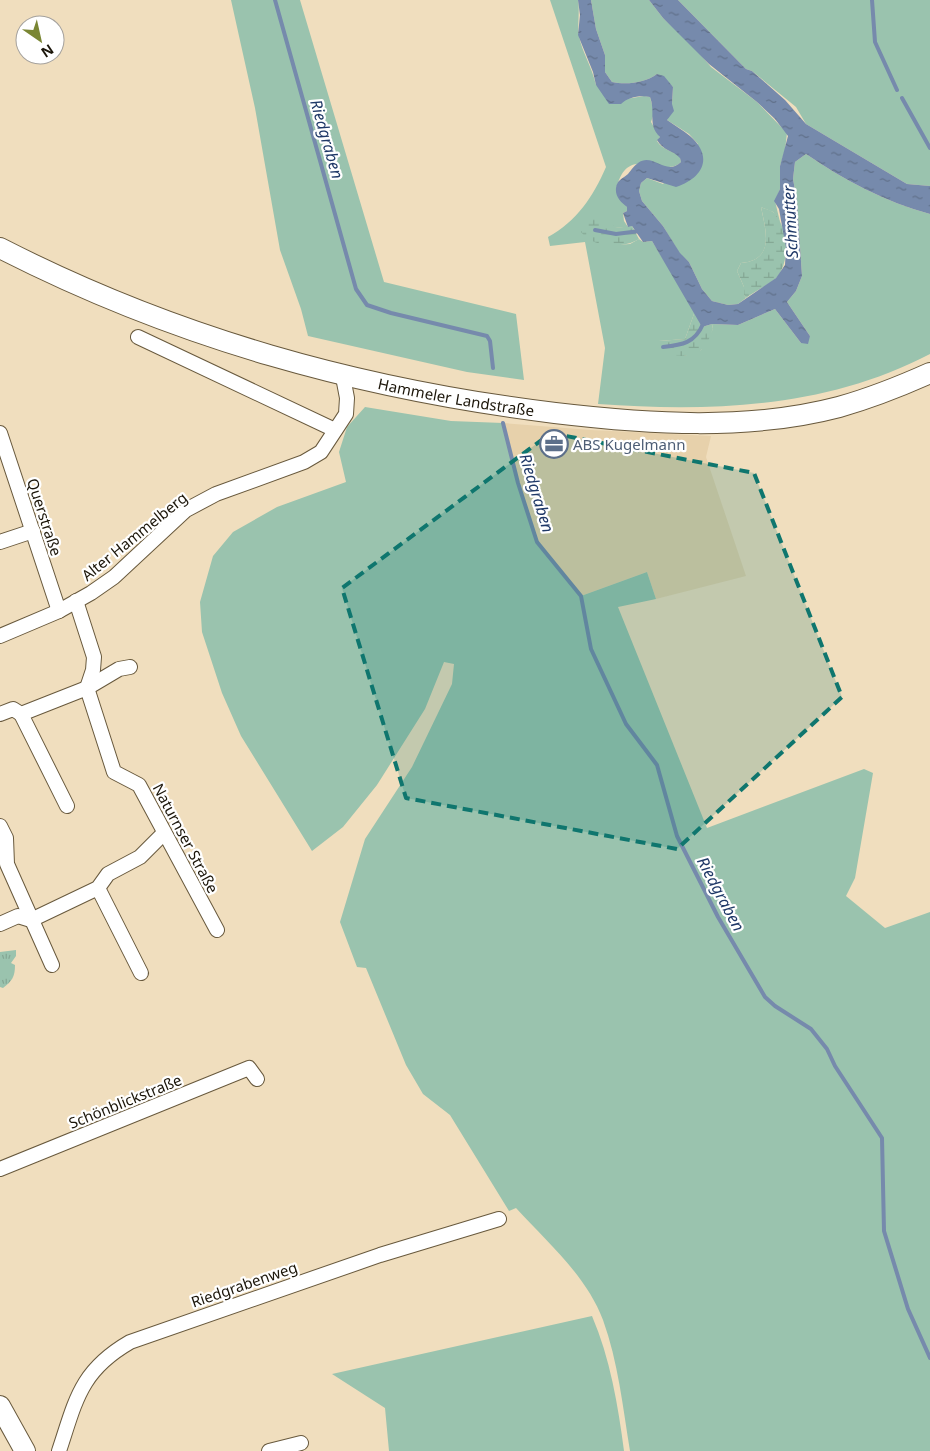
<svg xmlns="http://www.w3.org/2000/svg" width="930" height="1451" viewBox="0 0 930 1451" font-family="'Noto Sans',sans-serif">
	<style>
		.built { fill: #e7d1ab }
		.grass { fill: #9ac3ae }
		.wetland { fill: url(#wetland-marsh) }
		.park { fill: url(#park-tufts) }
		.water { fill: url(#water-ripples) }
		.lines { fill: none; stroke-linecap: round; stroke-linejoin: round }
		.stream { stroke: #768aac; stroke-width: 4 }
		.street-casing { stroke: #68593d; stroke-width: 16 }
		.secondary-casing { stroke: #68593d; stroke-width: 22 }
		.street { stroke: #fff; stroke-width: 14 }
		.secondary { stroke: #fff; stroke-width: 20 }
		.marked { fill: #0f766e; fill-opacity: 0.2; stroke: #0f766e; stroke-width: 4; stroke-dasharray: 10 6; stroke-linejoin: round }
		.labels { text-anchor: middle; dominant-baseline: central; stroke-width: 4.5; stroke-linejoin: round; paint-order: stroke }
		.street-label { font-size: 15px; fill: #1b1509; stroke: #fff }
		.service-label { font-size: 15px; fill: #4e5e75; stroke: #fff; text-anchor: start }
		.water-label { font-size: 16px; font-style: italic; fill: #1f3867; stroke: #fff }
	</style>
	<defs>
		<pattern id="wetland-marsh" width="20" height="14" patternUnits="userSpaceOnUse" patternTransform="scale(1.25)"><rect width="20" height="14" fill="#9ac3ae"/><path d="M1 5h8M5 5V1M11 12h8M15 12V8" fill="none" stroke="#84a794"/></pattern>
		<pattern id="park-tufts" width="24" height="20" patternUnits="userSpaceOnUse" patternTransform="scale(1.25)"><rect width="24" height="20" fill="#9ac3ae"/><path d="M3 7l-1-3M5 7V3M7 7l1-3M15 17l-1-3M17 17v-4M19 17l1-3" fill="none" stroke="#84a794"/></pattern>
		<pattern id="water-ripples" width="26" height="14" patternUnits="userSpaceOnUse" patternTransform="scale(1.25)"><rect width="26" height="14" fill="#768aac"/><path d="M2 4q2-2 4 0t4 0M15 11q2-2 4 0t4 0" fill="none" stroke="#60708a"/></pattern>
	</defs>
	<rect width="100%" height="100%" fill="#f0debe"/>
	<!-- built -->
	<polygon class="built" points="503,423 591,430 711,436 706,457 746,576 656,599 647,572 581,596 537,542 518,483"/>
	<!-- grass -->
	<g class="grass">
		<polygon points="231,0 300,0 384,282 516,314 524,380 467,372 308,336 301,309 280,250 255,108"/>
		<path d="M 550,0 L 578,0 C 580,11 577,28 579,36 C 582,52 592,67 596,85 L 626,99 L 644,96 L 650,97 L 654,113 L 651,122 L 660,137 L 657,141 C 663,151 673,150 680,157 L 681,162 C 663,180 627,140 616,190 L 627,207 L 627,211 L 623,213 L 624,221 L 628,227 L 615,228 L 616,245 L 630,244 L 639,239 L 643,242 L 652,241 L 695,311 L 685,339 L 659,341 L 684,356 L 701,350 L 713,329 L 712,324 L 738,325 L 775,309 L 801,343 L 810,336 L 787,302 L 796,291 L 802,276 L 797,201 L 793,179 L 795,162 L 806,154 C 844,180 885,202 930,214 L 930,354 C 827,408 712,412 598,404 L 605,348 L 585,242 L 550,246 L 548,237 C 577,221 593,197 606,167 Z"/>
		<path d="M 591,0 L 649,0 L 663,18 L 693,46 L 711,67 L 757,102 L 787,133 L 785,150 L 780,166 L 780,189 L 775,201 L 780,222 L 773,212 L 761,207 C 766,232 775,260 741,263 L 737,271 L 744,287 L 744,295 L 746,298 L 738,304 L 728,305 L 712,301 L 702,289 L 689,262 L 680,254 L 663,226 L 642,201 L 639,191 L 641,183 L 647,178 L 663,184 L 698,144 L 689,134 L 667,120 L 672,104 L 673,87 L 657,74 C 645,83 626,85 612,82 L 605,72 L 605,55 L 596,29 Z"/>
		<polygon points="678,0 930,0 930,186 907,184 806,124 796,107 752,71 746,69"/>
		<path d="M 365,407 L 451,421 L 503,423 L 518,483 L 537,542 L 581,596 L 647,572 L 656,599 L 618,607 L 707,828 L 864,769 L 873,773 L 855,878 L 846,896 L 885,928 L 930,912 L 930,1451 L 630,1451 C 623,1408 618,1361 603,1320 C 586,1275 547,1242 516,1208 L 509,1211 L 450,1115 L 423,1094 L 406,1065 L 366,968 L 357,967 L 340,922 L 365,839 L 412,767 L 452,684 L 454,664 L 444,662 L 425,709 L 377,785 L 343,827 L 312,851 L 241,736 L 222,693 L 202,632 L 200,602 L 213,556 L 233,532 L 277,507 L 346,482 L 339,452 L 347,427 Z"/>
		<path d="M 592,1316 C 610,1358 618,1405 624,1451 L 389,1451 L 385,1408 L 332,1374 Z"/>
	</g>
	<!-- wetland -->
	<g class="wetland">
		<path d="M 761,207 C 766,209 772,210 775,214 C 788,229 790,260 778,276 C 772,283 754,292 746,298 L 744,295 L 744,287 L 737,271 L 741,263 C 775,260 766,231 761,207 Z"/>
		<path d="M 594,217 L 611,221 L 615,228 L 632,226 L 639,239 C 623,249 593,248 581,232 Z"/>
		<path d="M 695,311 L 702,327 L 712,324 L 713,329 C 710,336 707,346 701,350 C 690,359 665,358 657,346 L 659,341 L 685,339 Z"/>
	</g>
	<!-- park -->
	<path class="park" d="M 16,950 L 16,956 L 11,963 L 15,965 C 15,977 12,981 3,988 L 0,987 L 0,952 Z"/>
	<!-- water -->
	<path class="water" d="M 578,0 L 591,0 L 596,29 L 605,55 L 605,72 L 612,82 C 626,85 645,83 657,74 L 664,76 L 673,87 L 672,104 L 674,111 L 667,120 C 674,125 683,130 690,136 C 714,157 703,178 676,187 L 647,178 L 641,183 L 639,191 L 642,201 L 663,226 L 680,253 L 689,262 L 702,289 L 712,301 L 728,305 L 738,304 L 776,278 L 785,265 L 786,248 L 779,209 L 774,201 L 780,189 L 780,166 L 788,136 L 775,119 L 757,102 L 709,64 L 663,18 L 649,0 L 678,0 L 746,69 L 752,71 L 785,100 L 806,124 L 907,184 L 930,186 L 930,214 C 885,202 844,180 806,154 L 795,162 L 793,179 L 797,201 L 802,276 L 796,291 L 787,302 L 810,336 L 808,344 L 801,343 L 775,309 L 738,325 L 712,324 L 702,327 L 652,241 L 643,242 L 632,226 L 628,227 L 623,213 L 627,211 L 627,207 C 621,202 615,197 616,188 C 617,180 622,179 628,174 C 631,170 635,165 638,163 C 653,152 666,177 681,162 L 680,158 C 673,150 663,151 657,140 L 660,137 C 647,125 656,113 650,97 C 640,95 628,97 621,104 L 609,104 L 596,85 L 593,72 L 578,35 L 580,15 Z"/>
	<g class="lines">
		<!-- stream -->
		<g class="stream">
			<polyline points="275,0 356,289 367,305 391,313 487,336 490,341 493,368"/>
			<polyline points="872,0 875,42 897,90"/>
			<polyline points="902,98 930,148"/>
			<polyline points="595,230 616,234 640,231"/>
			<path d="M 663,347 C 682,345 695,343 703,324"/>
			<polyline points="503,423 518,483 537,542 581,596 591,649 626,724 657,765 677,836 718,917 765,997 775,1006 811,1029 827,1049 835,1066 882,1138 884,1231 908,1309 930,1358"/>
		</g>
		<defs>
			<g id="street">
				<polyline points="138,337 335,430"/>
				<polyline points="0,433 59,611"/>
				<polyline points="0,542 33,531"/>
				<polyline points="76,601 94,657 93,670 87,688 114,772 139,785 217,930"/>
				<polyline points="0,636 59,611 91,593 114,577 186,510 216,494 304,462 321,452 346,414 347,398 343,377"/>
				<polyline points="0,714 13,709 21,714 87,688 119,669 130,667"/>
				<polyline points="21,714 67,806"/>
				<polyline points="0,826 6,838 7,864 52,965"/>
				<polyline points="98,888 141,973"/>
				<polyline points="0,924 18,916 31,920 98,888 108,874 140,857 164,833"/>
				<polyline points="0,1169 249,1068 257,1079"/>
				<path d="M 59,1451 C 76,1400 80,1371 130,1342 L 380,1255 L 499,1219"/>
				<polyline points="269,1451 301,1443"/>
			</g>
			<g id="secondary">
				<path id="s1" d="M 0,248 C 176,338 359,389 555,413 C 648,424 748,431 839,407 C 871,398 901,386 930,373"/>
				<polyline points="0,1406 25,1451"/>
			</g>
		</defs>
		<!-- street casing -->
		<use href="#street" class="street-casing"/>
		<!-- secondary casing -->
		<use href="#secondary" class="secondary-casing"/>
		<!-- street -->
		<use href="#street" class="street"/>
		<!-- secondary -->
		<use href="#secondary" class="secondary"/>
	</g>
	<!-- marked area -->
	<path class="marked" d="M 551,433 L 754,473 L 842,697 L 677,849 L 406,798 L 342,588 Z"/>
	<!-- icons -->
	<defs>
		<symbol id="office-ring" viewBox="-11 -11 22 22"><circle r="9.5" fill="#fff" stroke="#5c6f8a" stroke-width="1.5"/><path d="M-6-3h4V-5.5h4V-3h4V5H-6ZM-1-4.5V-3h2v-1.5ZM-6 0V1H6V0Z" fill="#5c6f8a"/></symbol>
	</defs>
	<g fill-rule="evenodd">
		<use href="#office-ring" x="538" y="428" width="32" height="32"/>
	</g>
	<g class="labels">
		<!-- street labels -->
		<g class="street-label">
			<text stroke="none"><textPath href="#s1" startOffset="482">Hammeler Landstraße</textPath></text>
			<text transform="translate(45 517) rotate(72)">Querstraße</text>
			<text transform="translate(134 536) rotate(-39)">Alter Hammelberg</text>
			<text transform="translate(186 838) rotate(62)">Naturnser Straße</text>
			<text transform="translate(125 1101) rotate(-22)">Schönblickstraße</text>
			<text transform="translate(244 1284) rotate(-19)">Riedgrabenweg</text>
		</g>
		<!-- service labels -->
		<g class="service-label">
			<text x="573" y="444">ABS Kugelmann</text>
		</g>
		<!-- water labels -->
		<g class="water-label">
			<text transform="translate(327 139) rotate(74)">Riedgraben</text>
			<text transform="translate(790 222) rotate(-93)">Schmutter</text>
			<text transform="translate(537 493) rotate(73)">Riedgraben</text>
			<text transform="translate(721 894) rotate(62)">Riedgraben</text>
		</g>
	</g>
	<!-- north arrow -->
	<g transform="translate(40 40) rotate(146)"><circle r="24" fill="#ffffff" stroke="#a4a19d"/>
	<path d="M0-4L9 19L0 12L-9 19Z" fill="#7a8633"/>
	<text y="-8" font-size="14" font-weight="bold" text-anchor="middle" fill="#1b1509">N</text>
	</g>
</svg>
